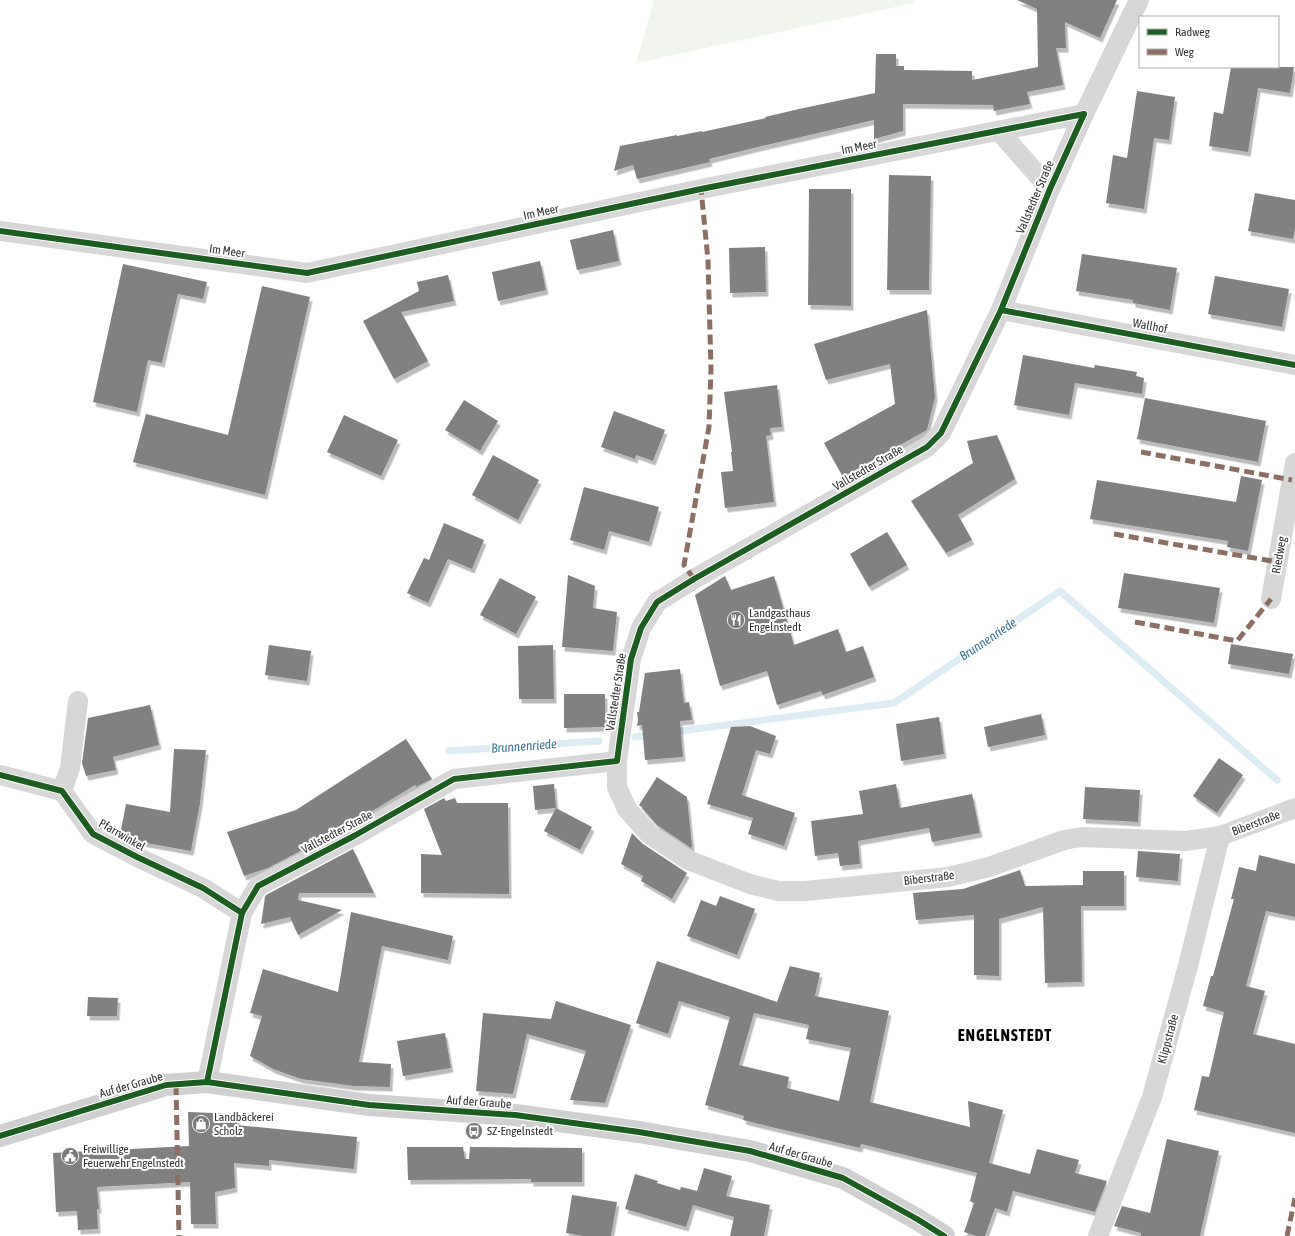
<svg xmlns="http://www.w3.org/2000/svg" width="1295" height="1236" viewBox="0 0 1295 1236" font-family="'Asap Condensed',sans-serif">
	<style>
		.green { fill: #f1f5ed }
		.lines { fill: none; stroke-linecap: round; stroke-linejoin: round }
		.stream { stroke: #ddebf3; stroke-width: 7 }
		.building { fill: #818181; fill-rule: evenodd; filter: url(#shadow) }
		.street { stroke: #d7d7d7; stroke-width: 20 }
		.secondary { stroke: #d0d0d0; stroke-width: 22 }
		.quiet { stroke: #8d6e63; stroke-width: 5; stroke-dasharray: 10 5; stroke-linecap: butt }
		.cycleway-casing { stroke: #fff; stroke-width: 8 }
		.cycleway { stroke: #1b5e20; stroke-width: 6 }
		.labels { text-anchor: middle; dominant-baseline: central; stroke-width: 4; stroke-linejoin: round; paint-order: stroke }
		.street-label { font-size: 12px; fill: #333; stroke: #fff }
		.poi-label { font-size: 12px; fill: #333; stroke: #fff; text-anchor: start }
		.water-label { font-size: 13px; font-style: italic; fill: #3f7597; stroke: #fff }
		.district-label { font-size: 16px; font-weight: bold; letter-spacing: 1px; fill: #000; stroke: #fff }
	</style>
	<defs>
		<filter id="shadow"><feDropShadow dx="2.5" dy="4.5" stdDeviation="0" flood-color="#0004"/></filter>
	</defs>
	<rect width="100%" height="100%" fill="#fff"/>
	<!-- green -->
	<polygon class="green" points="654,0 915,0 914,3 636,63"/>
	<g class="lines">
		<!-- stream -->
		<g class="stream">
			<polyline points="673,732 894,703 1060,591 1277,780"/>
			<polyline points="635,737 652,735"/>
			<polyline points="449,751 599,741"/>
		</g>
	</g>
	<!-- building -->
	<g class="building">
		<polygon points="1017,0 1117,0 1100,38 1065,22 1066,48 1056,48 1063,85 1027,92 1030,104 994,111 993,105 903,104 903,131 874,139 874,120 758,147 709,159 710,162 637,179 633,165 614,171 620,146 677,135 677,136 702,131 702,132 766,118 765,117 799,109 875,93 876,54 896,54 896,66 904,66 904,70 972,71 972,80 1038,67 1037,9"/>
		<polygon points="1231,67 1294,67 1290,93 1258,88 1248,152 1209,146 1214,112 1223,114"/>
		<polygon points="1137,91 1175,97 1169,140 1154,138 1144,209 1106,203 1113,155 1127,158"/>
		<polygon points="889,175 931,176 929,290 887,290"/>
		<polygon points="809,189 851,189 851,306 808,305"/>
		<polygon points="1255,193 1295,200 1295,228 1293,239 1248,231"/>
		<polygon points="613,230 619,261 577,270 570,240"/>
		<polygon points="765,247 766,292 730,293 729,248"/>
		<polygon points="1082,254 1177,268 1170,310 1133,303 1133,300 1076,291"/>
		<polygon points="540,261 546,290 498,301 492,272"/>
		<polygon points="123,264 207,282 203,299 178,294 162,363 148,360 137,412 93,402"/>
		<polygon points="448,275 454,301 401,312 428,361 394,379 363,321 419,291 417,282"/>
		<polygon points="1215,276 1289,289 1282,327 1208,314"/>
		<polygon points="262,286 310,297 265,495 133,462 146,414 228,435"/>
		<polygon points="927,310 935,397 927,430 843,477 824,443 895,404 890,364 826,380 814,344"/>
		<polygon points="1023,355 1094,368 1095,365 1137,372 1136,376 1144,378 1142,394 1075,383 1069,415 1014,405"/>
		<polygon points="777,385 782,427 770,428 771,435 766,436 774,502 725,508 721,472 733,471 731,452 732,452 724,392"/>
		<polygon points="1145,398 1266,421 1258,462 1137,439"/>
		<polygon points="464,400 498,421 480,451 445,430"/>
		<polygon points="614,411 665,430 653,461 636,455 635,459 601,447"/>
		<polygon points="344,415 398,440 381,476 327,452"/>
		<polygon points="997,435 1015,479 958,515 972,540 946,553 911,501 973,463 967,441"/>
		<polygon points="493,455 539,480 518,520 472,495"/>
		<polygon points="1241,476 1262,480 1248,551 1227,547 1228,541 1090,519 1097,480 1236,502"/>
		<polygon points="584,487 659,507 649,542 609,531 604,550 570,540"/>
		<polygon points="444,523 484,540 472,569 448,559 428,603 407,593 424,558 429,560"/>
		<polygon points="887,532 907,565 869,587 850,554"/>
		<polygon points="1124,573 1220,588 1214,623 1118,608"/>
		<polygon points="568,575 595,586 593,608 617,612 613,651 562,647"/>
		<polygon points="725,576 731,590 774,576 794,645 838,629 846,652 863,646 874,677 823,695 821,691 777,705 767,671 720,686 695,595"/>
		<polygon points="500,578 536,597 516,634 480,615"/>
		<polygon points="1231,644 1293,654 1289,674 1228,664"/>
		<polygon points="269,645 311,651 307,681 265,675"/>
		<polygon points="553,645 554,699 519,699 518,646"/>
		<polygon points="680,669 684,703 689,702 692,720 680,721 683,757 645,760 642,725 637,726 638,720 637,712 639,712 645,673"/>
		<polygon points="564,694 605,694 605,727 564,728"/>
		<polygon points="150,705 159,745 113,757 116,770 86,776 82,763 88,718"/>
		<polygon points="1041,714 1045,735 988,747 984,727"/>
		<polygon points="939,717 944,754 901,761 896,724"/>
		<polygon points="750,726 776,736 770,754 756,750 742,795 795,813 784,846 748,834 753,818 707,804 731,727"/>
		<polygon points="406,739 432,779 416,787 415,785 348,826 268,868 244,876 227,832 296,810"/>
		<polygon points="174,749 206,750 200,803 191,851 129,840 120,835 126,804 170,812"/>
		<polygon points="1219,758 1243,775 1217,813 1193,796"/>
		<polygon points="657,777 687,797 692,846 691,848 657,825 642,808 642,807 639,805"/>
		<polygon points="554,784 556,808 535,810 533,786"/>
		<polygon points="896,784 900,808 972,794 980,833 932,842 929,828 858,841 860,864 840,866 838,853 815,856 811,821 863,814 859,791"/>
		<polygon points="1085,787 1140,790 1138,822 1083,819"/>
		<polygon points="444,798 446,801 455,798 457,803 508,803 509,894 421,893 421,854 442,855 424,809"/>
		<polygon points="556,808 592,827 580,850 544,831"/>
		<polygon points="632,833 643,844 687,873 672,899 641,881 643,876 621,864"/>
		<polygon points="353,849 374,893 299,893 298,900 342,910 298,935 290,917 261,924 265,897 266,895"/>
		<polygon points="1138,851 1180,854 1178,881 1136,877"/>
		<polygon points="1259,855 1295,864 1295,917 1266,911 1246,986 1265,991 1253,1034 1295,1044 1295,1133 1194,1110 1202,1076 1209,1077 1224,1012 1203,1006 1211,976 1213,976 1234,899 1231,899 1239,867 1256,871"/>
		<polygon points="1020,870 1025,886 1083,885 1083,871 1124,871 1124,906 1081,906 1082,982 1045,983 1043,907 999,919 999,976 974,975 974,915 916,920 913,893 963,889"/>
		<polygon points="720,896 755,909 737,955 687,936 701,900 716,906"/>
		<polygon points="351,912 453,936 448,960 382,946 359,1062 391,1064 390,1087 354,1086 301,1079 273,1069 250,1056 262,1016 250,1013 263,969 338,992"/>
		<path d="M 657,961 L 777,1002 L 790,966 L 820,973 L 815,996 L 889,1011 L 870,1102 L 970,1127 L 968,1101 L 1003,1110 L 989,1163 L 1030,1174 L 1037,1149 L 1079,1160 L 1075,1173 L 1107,1181 L 1095,1212 L 1013,1191 L 1007,1212 L 995,1208 L 985,1236 L 976,1236 L 964,1232 L 974,1203 L 970,1201 L 977,1173 L 861,1144 L 860,1148 L 763,1125 L 743,1120 L 744,1116 L 705,1105 L 730,1017 L 679,1001 L 668,1034 L 636,1023 ZM 754,1013 L 809,1025 L 806,1039 L 851,1048 L 839,1101 L 787,1088 L 789,1077 L 739,1065 Z"/>
		<polygon points="88,997 118,998 117,1016 87,1016"/>
		<polygon points="556,1001 631,1025 605,1103 570,1100 586,1051 527,1034 513,1094 476,1091 483,1013 551,1019"/>
		<polygon points="445,1033 451,1068 403,1076 397,1041"/>
		<polygon points="188,1112 238,1114 237,1125 357,1137 354,1169 269,1160 269,1166 234,1163 235,1188 215,1192 216,1224 191,1224 190,1182 97,1187 99,1209 97,1209 98,1229 78,1230 77,1211 56,1212 53,1153 189,1146"/>
		<polygon points="1167,1139 1219,1151 1200,1236 1141,1236 1141,1233 1114,1226 1122,1206 1150,1213"/>
		<polygon points="407,1147 463,1147 465,1159 469,1159 470,1147 582,1148 582,1182 531,1182 531,1179 408,1180"/>
		<polygon points="704,1168 732,1176 726,1196 770,1205 764,1236 730,1236 734,1217 693,1205 686,1227 625,1209 635,1174 658,1181 657,1183 680,1190 681,1187 697,1191"/>
		<polygon points="572,1195 617,1202 611,1236 583,1236 566,1233"/>
	</g>
	<g class="lines">
		<!-- street -->
		<g class="street">
			<polyline points="999,131 1050,189"/>
			<polyline points="0,231 307,273 701,189 1084,114"/>
			<polyline points="1001,310 1295,365"/>
			<polyline points="1271,599 1295,463"/>
			<polyline points="617,761 617,787 627,809 649,834 688,860 750,884 778,891 805,891 948,877 989,867 1064,840 1081,837 1186,841 1220,836 1295,808"/>
			<polyline points="0,775 62,791 93,834 137,857 203,888 242,913"/>
			<polyline points="62,791 70,768 78,701"/>
			<polyline points="207,1082 242,913 258,886 354,836 454,779 617,761 631,659 641,628 657,602 694,579 927,447 941,433 1001,310 1050,189 1084,114 1139,0"/>
			<polyline points="1098,1236 1152,1097 1189,962 1220,836"/>
		</g>
		<!-- secondary -->
		<polyline class="secondary" points="0,1136 166,1085 207,1082 369,1105 515,1115 639,1132 750,1151 843,1178 917,1219 944,1236"/>
		<!-- quiet -->
		<g class="quiet">
			<polyline points="1141,452 1292,480"/>
			<polyline points="1114,534 1278,562"/>
			<polyline points="694,579 684,565 709,427 711,369 708,260 701,189"/>
			<polyline points="1135,622 1237,641 1271,599"/>
			<polyline points="176,1085 179,1236"/>
			<polyline points="1287,1236 1295,1198"/>
		</g>
		<defs>
			<g id="cycleway">
				<polyline points="0,231 307,273 701,189 1084,114"/>
				<polyline points="1001,310 1295,365"/>
				<polyline points="0,775 62,791 93,834 137,857 203,888 242,913"/>
				<polyline points="207,1082 242,913 258,886 354,836 454,779 617,761 631,659 641,628 657,602 694,579 927,447 941,433 1001,310 1050,189 1084,114"/>
				<polyline points="0,1136 166,1085 207,1082 369,1105 515,1115 639,1132 750,1151 843,1178 917,1219 944,1236"/>
			</g>
		</defs>
		<!-- cycleway casing -->
		<use href="#cycleway" class="cycleway-casing"/>
		<!-- cycleway -->
		<use href="#cycleway" class="cycleway"/>
	</g>
	<!-- icons -->
	<defs>
		<symbol id="restaurant-disc" viewBox="-11 -11 22 22"><circle r="9.5" fill="#7a7a7a" stroke="#fff"/><path d="M-5-6h1v4h1v-4h1v4h1v-4h1v5L-1.5 .5V6h-2V.5L-5-1ZM5-6V6H3V1.5H1.5Q1.5-4 5-6Z" fill="#fff"/></symbol>
		<symbol id="shop-disc" viewBox="-11 -11 22 22"><circle r="9.5" fill="#7a7a7a" stroke="#fff"/><path d="M-5-2.5h2.3a2.7 3.5 0 0 1 5.4 0H5L5.5 6h-11ZM-1.5-2.5h3a1.5 2.3 0 0 0-3 0Z" fill="#fff"/></symbol>
		<symbol id="bus-disc" viewBox="-11 -11 22 22"><circle r="9.5" fill="#7a7a7a" stroke="#fff"/><path d="M-5-6H5V4H4V6H2V4H-2V6H-4V4H-5ZM-3.5-4V0h7V-4ZM-3.5 1.2v1.5H-2V1.2ZM2 1.2v1.5H3.5V1.2Z" fill="#fff"/></symbol>
		<symbol id="civic-disc" viewBox="-11 -11 22 22"><circle r="9.5" fill="#7a7a7a" stroke="#fff"/><path d="M-.6-6.5H3V-4.5H.6V-3L4-1V1h2V6H-6V1h2V-1L-.6-3ZM-1.2 2.5V6h2.4V2.5Z" fill="#fff"/></symbol>
	</defs>
	<g fill-rule="evenodd">
		<use href="#restaurant-disc" x="726" y="610" width="20" height="20"/>
		<use href="#shop-disc" x="191" y="1114" width="20" height="20"/>
		<use href="#bus-disc" x="464" y="1121" width="20" height="20"/>
		<use href="#civic-disc" x="60" y="1146" width="20" height="20"/>
	</g>
	<g class="labels">
		<!-- street labels -->
		<g class="street-label">
			<text transform="translate(859 147) rotate(-11)">Im Meer</text>
			<text transform="translate(1035 197) rotate(-67)">Vallstedter Straße</text>
			<text transform="translate(541 212) rotate(-12)">Im Meer</text>
			<text transform="translate(227 251) rotate(8)">Im Meer</text>
			<text transform="translate(1150 326) rotate(11)">Wallhof</text>
			<text transform="translate(868 468) rotate(-30)">Vallstedter Straße</text>
			<text transform="translate(1279 555) rotate(-80)">Riedweg</text>
			<text transform="translate(616 692) rotate(-81)">Vallstedter Straße</text>
			<text transform="translate(1256 823) rotate(-21)">Biberstraße</text>
			<text transform="translate(337 832) rotate(-28)">Vallstedter Straße</text>
			<text transform="translate(122 835) rotate(30)">Pfarrwinkel</text>
			<text transform="translate(929 878) rotate(-7)">Biberstraße</text>
			<text transform="translate(1168 1039) rotate(-75)">Klippstraße</text>
			<text transform="translate(131 1085) rotate(-16)">Auf der Graube</text>
			<text transform="translate(479 1102) rotate(4)">Auf der Graube</text>
			<text transform="translate(801 1155) rotate(16)">Auf der Graube</text>
		</g>
		<!-- poi labels -->
		<g class="poi-label">
			<text x="749" y="613">Landgasthaus<tspan x="749" dy="14">Engelnstedt</tspan></text>
			<text x="214" y="1117">Landbäckerei<tspan x="214" dy="14">Scholz</tspan></text>
			<text x="487" y="1131">SZ-Engelnstedt</text>
			<text x="83" y="1149">Freiwillige<tspan x="83" dy="14">Feuerwehr Engelnstedt</tspan></text>
		</g>
		<!-- water labels -->
		<g class="water-label">
			<text transform="translate(988 639) rotate(-34)">Brunnenriede</text>
			<text transform="translate(524 746) rotate(-4)">Brunnenriede</text>
		</g>
		<!-- district labels -->
		<g class="district-label">
			<text x="1005" y="1035">ENGELNSTEDT</text>
		</g>
	</g>
	<!-- legend -->
	<rect x="1139" y="16" width="140" height="52" fill="#ffffff" stroke="#adadad"/>
	<rect x="1147" y="29" width="20" height="6" fill="#1b5e20" stroke="#adadad"/>
	<text x="1175" y="36" font-size="12" fill="#333333">Radweg</text>
	<rect x="1147" y="49" width="20" height="6" fill="#8d6e63" stroke="#adadad"/>
	<text x="1175" y="56" font-size="12" fill="#333333">Weg</text>
</svg>
